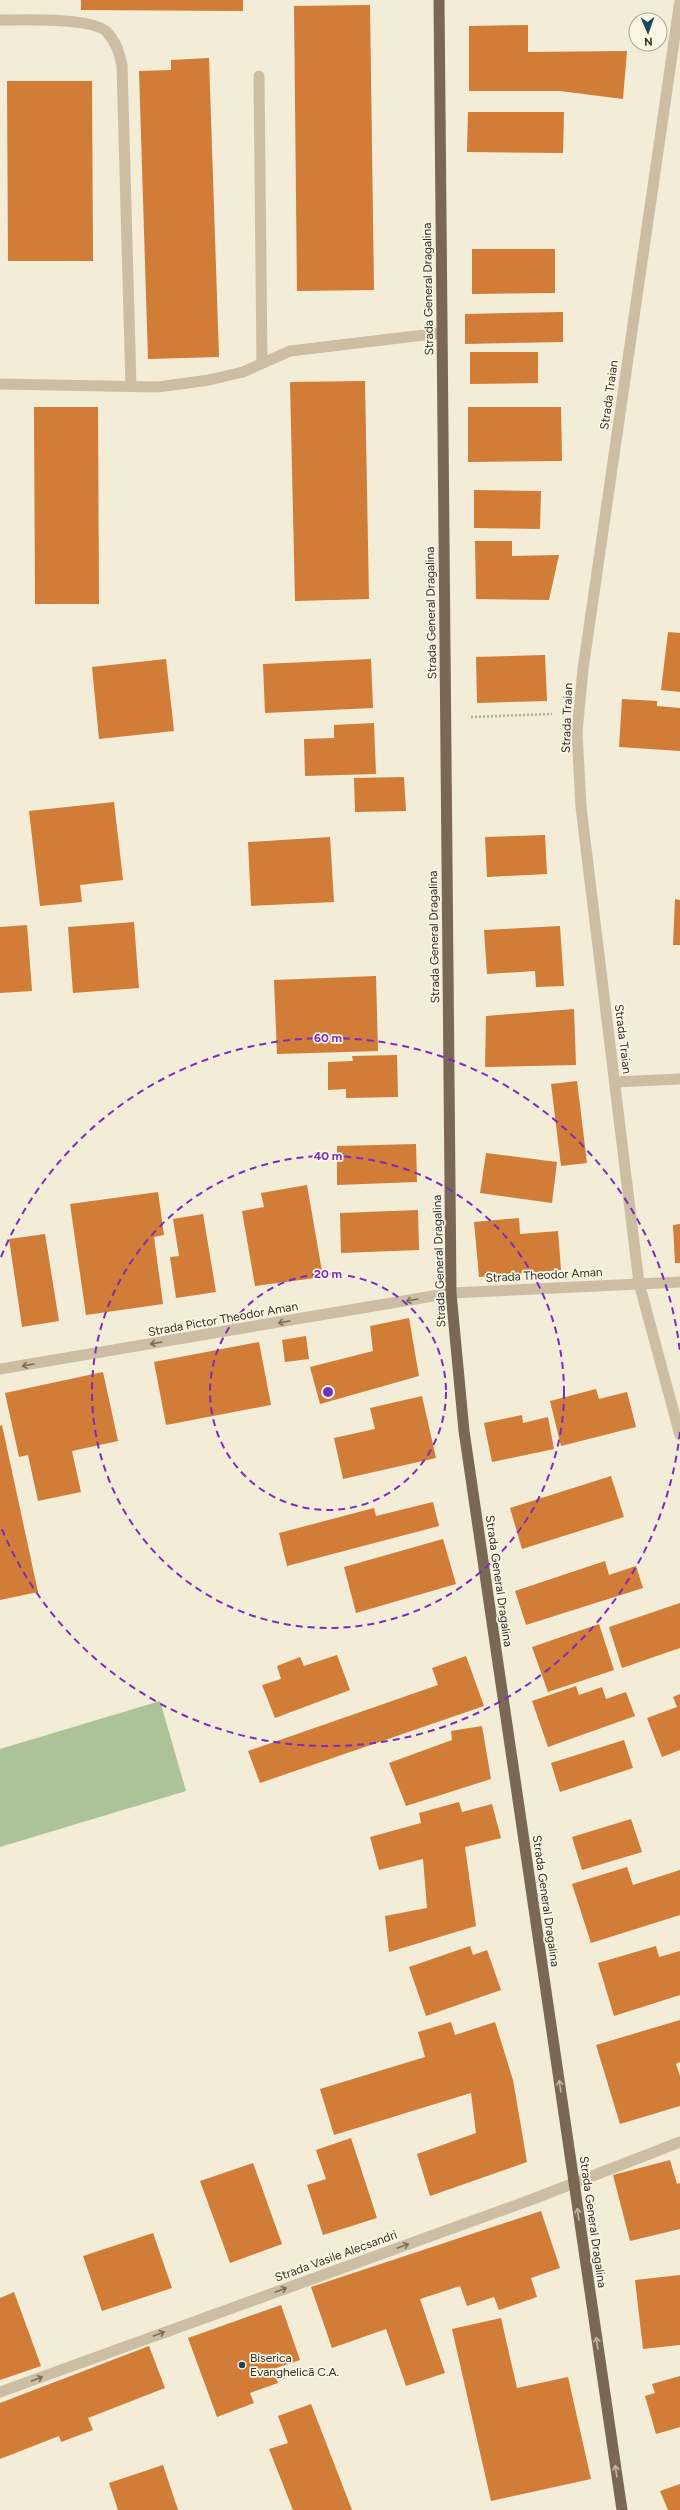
<svg xmlns="http://www.w3.org/2000/svg" width="680" height="2510" viewBox="0 0 680 2510" font-family="Figtree,sans-serif">
	<style>
		.green { fill: #abc396 }
		.building { fill: #d17c37 }
		.lines { fill: none; stroke-linecap: round; stroke-linejoin: round }
		.path { stroke: #b8a88c; stroke-width: 2.5; stroke-dasharray: 2 2; stroke-linecap: butt }
		.service { stroke: #ccbea2; stroke-width: 11 }
		.minor { stroke: #ccbea2; stroke-width: 11 }
		.primary { stroke: #796954; stroke-width: 11 }
		.oneway { stroke: #7a6f5d }
		.oneway2 { stroke: #c0b6a3 }
		.ring { fill: none; stroke: #7b2cbf; stroke-width: 2; stroke-dasharray: 7 5 }
		.poi-dot { fill: #17485b; stroke: #fbf5e3; stroke-width: 1.5 }
		.labels { text-anchor: middle; dominant-baseline: central; stroke-width: 3.5; stroke-linejoin: round; paint-order: stroke }
		.street-label { font-size: 12px; fill: #362e25; stroke: #fbf5e3 }
		.poi-label { font-size: 12px; fill: #362e25; stroke: #fbf5e3; text-anchor: start }
		.centre { fill: #7b2cbf; stroke: #fbf5e3; stroke-width: 2 }
		.ring-label { font-size: 12px; text-anchor: middle; font-weight: bold; fill: #7b2cbf; stroke: #fbf5e3; stroke-width: 3.5; stroke-linejoin: round; paint-order: stroke }
	</style>
	<rect width="100%" height="100%" fill="#f3ecd7"/>
	<!-- green -->
	<polygon class="green" points="160,1701 186,1791 0,1847 0,1749"/>
	<!-- building -->
	<g class="building">
		<polygon points="81,0 243,0 243,11 81,10"/>
		<polygon points="370,5 374,290 297,291 294,6"/>
		<polygon points="528,25 528,52 627,51 623,99 560,91 469,91 469,26"/>
		<polygon points="209,58 219,357 148,359 139,71 171,70 171,60"/>
		<polygon points="7,81 92,81 93,261 8,261"/>
		<polygon points="468,112 564,112 563,153 467,152"/>
		<polygon points="472,249 555,249 555,293 472,294"/>
		<polygon points="563,312 563,342 465,344 465,314"/>
		<polygon points="470,352 538,352 538,383 470,384"/>
		<polygon points="365,381 369,599 295,601 290,382"/>
		<polygon points="34,407 98,407 99,604 35,604"/>
		<polygon points="468,407 561,407 562,461 468,462"/>
		<polygon points="474,490 541,491 540,529 474,528"/>
		<polygon points="475,541 512,541 512,556 559,555 549,600 476,599"/>
		<polygon points="668,632 680,633 680,692 661,690"/>
		<polygon points="545,655 547,701 477,703 476,657"/>
		<polygon points="166,659 174,731 99,739 92,667"/>
		<polygon points="371,659 373,708 265,713 263,664"/>
		<polygon points="622,699 657,701 657,706 680,708 680,751 619,747"/>
		<polygon points="374,723 376,774 305,776 304,739 334,738 334,725"/>
		<polygon points="404,777 406,811 355,812 354,778"/>
		<polygon points="114,802 123,880 80,885 82,902 40,906 29,811"/>
		<polygon points="545,835 547,874 487,877 485,837"/>
		<polygon points="330,837 334,902 251,906 248,842"/>
		<polygon points="675,899 680,900 680,945 673,945"/>
		<polygon points="134,922 139,988 73,993 68,927"/>
		<polygon points="27,925 32,991 0,993 0,927"/>
		<polygon points="560,926 564,986 536,987 535,971 487,974 484,930"/>
		<polygon points="376,976 378,1051 277,1054 274,980"/>
		<polygon points="574,1009 576,1065 485,1067 486,1016"/>
		<polygon points="397,1055 398,1097 346,1098 346,1089 328,1090 328,1062 353,1061 352,1056"/>
		<polygon points="577,1081 587,1163 561,1166 551,1084"/>
		<polygon points="416,1144 417,1182 337,1185 337,1146"/>
		<polygon points="486,1153 557,1162 552,1203 480,1193"/>
		<polygon points="307,1185 323,1277 255,1286 242,1211 264,1207 261,1193"/>
		<polygon points="158,1192 164,1235 154,1237 163,1304 86,1315 70,1204"/>
		<polygon points="418,1210 419,1250 341,1253 340,1213"/>
		<polygon points="203,1214 216,1292 176,1298 170,1257 179,1256 173,1219"/>
		<polygon points="519,1218 520,1234 558,1231 561,1270 479,1277 474,1222"/>
		<polygon points="680,1224 680,1263 675,1263 673,1225"/>
		<polygon points="45,1234 59,1321 22,1327 9,1239"/>
		<polygon points="409,1318 419,1376 320,1404 310,1367 373,1351 370,1326"/>
		<polygon points="306,1336 309,1359 285,1362 282,1340"/>
		<polygon points="259,1342 271,1405 166,1425 154,1362"/>
		<polygon points="103,1372 118,1441 72,1451 81,1492 38,1501 28,1455 19,1457 5,1393"/>
		<polygon points="596,1389 599,1399 627,1392 636,1427 561,1446 550,1401"/>
		<polygon points="422,1396 436,1458 343,1479 334,1438 375,1429 370,1408"/>
		<polygon points="522,1415 523,1423 548,1417 554,1449 492,1462 484,1423"/>
		<polygon points="2,1425 38,1592 0,1600 0,1426"/>
		<polygon points="611,1476 624,1517 522,1549 510,1508"/>
		<polygon points="433,1502 439,1526 287,1566 279,1533 374,1508 376,1516"/>
		<polygon points="443,1539 456,1584 356,1613 344,1567"/>
		<polygon points="605,1561 609,1575 636,1566 643,1588 526,1625 515,1591"/>
		<polygon points="680,1603 680,1648 622,1668 609,1627"/>
		<polygon points="599,1624 614,1670 548,1692 532,1647"/>
		<polygon points="337,1655 350,1690 275,1718 262,1685 281,1679 277,1666 300,1657 304,1666"/>
		<polygon points="466,1656 484,1706 260,1783 248,1751 438,1685 432,1668"/>
		<polygon points="576,1686 579,1695 602,1687 606,1699 626,1692 635,1716 548,1747 532,1701"/>
		<polygon points="680,1694 680,1750 662,1757 647,1718 677,1707 673,1697"/>
		<polygon points="482,1726 491,1779 406,1806 389,1763 452,1740 451,1731"/>
		<polygon points="624,1740 633,1768 560,1792 551,1763"/>
		<polygon points="459,1802 462,1812 492,1804 501,1838 465,1847 476,1926 389,1952 385,1916 427,1908 423,1859 379,1870 370,1837 421,1823 419,1813"/>
		<polygon points="631,1819 642,1852 582,1870 572,1837"/>
		<polygon points="627,1867 633,1885 680,1870 680,1915 591,1943 572,1884"/>
		<polygon points="470,1946 473,1955 487,1950 501,1990 426,2016 409,1967"/>
		<polygon points="656,1946 659,1957 680,1951 680,1995 614,2016 598,1963"/>
		<polygon points="680,2020 680,2062 676,2064 680,2076 680,2106 620,2124 596,2045"/>
		<polygon points="451,2022 455,2035 495,2022 513,2080 527,2162 430,2196 417,2154 476,2133 471,2093 334,2135 320,2089 425,2057 418,2032"/>
		<polygon points="351,2138 377,2218 323,2235 307,2185 326,2179 316,2150"/>
		<polygon points="670,2160 677,2184 680,2183 680,2229 630,2241 613,2175"/>
		<polygon points="253,2163 282,2244 230,2263 200,2181"/>
		<polygon points="541,2211 560,2268 531,2278 537,2297 499,2310 494,2297 467,2306 460,2286 420,2299 445,2373 406,2386 386,2329 332,2348 311,2287"/>
		<polygon points="153,2233 172,2288 102,2311 83,2256"/>
		<polygon points="680,2275 680,2345 643,2349 635,2280"/>
		<polygon points="14,2292 41,2366 0,2380 0,2298"/>
		<polygon points="281,2305 300,2360 273,2369 278,2383 250,2393 254,2403 217,2417 188,2338"/>
		<polygon points="501,2318 517,2388 568,2377 591,2479 491,2501 452,2329"/>
		<polygon points="149,2346 165,2388 88,2418 93,2430 61,2442 59,2436 0,2459 0,2403"/>
		<polygon points="680,2376 680,2427 656,2434 645,2396 655,2393 652,2384"/>
		<polygon points="311,2404 352,2510 293,2510 269,2449 288,2443 278,2416"/>
		<polygon points="163,2465 178,2510 118,2510 109,2483"/>
		<polygon points="680,2484 680,2510 668,2510 660,2491"/>
	</g>
	<g class="lines">
		<!-- path -->
		<polyline class="path" points="471,717 552,714"/>
		<!-- service -->
		<polyline class="service" points="615,1082 680,1079"/>
		<!-- minor -->
		<g class="minor">
			<polyline points="680,0 583,669 577,732 581,807 639,1283 680,1435"/>
			<path d="M 0,20 C 22,20 92,17 107,32 C 116,42 119,52 122,65 L 131,386"/>
			<polyline points="259,76 262,363"/>
			<polyline points="0,384 158,387 209,380 243,372 290,351 441,333"/>
			<polyline points="0,1369 451,1293 680,1282"/>
			<polyline points="0,2392 533,2199 680,2142"/>
		</g>
		<!-- primary -->
		<polyline class="primary" points="439,0 451,1293 464,1431 622,2510"/>
	</g>
	<!-- one-way arrows -->
	<defs><path id="oneway-shaft" d="M-6 0H5M1.5-3L5.5 0L1.5 3" fill="none" stroke-width="1.6" stroke-linecap="round" stroke-linejoin="round"/></defs>
	<g class="oneway">
		<use href="#oneway-shaft" transform="translate(412 1300) rotate(170)"/>
		<use href="#oneway-shaft" transform="translate(284 1322) rotate(170)"/>
		<use href="#oneway-shaft" transform="translate(156 1343) rotate(170)"/>
		<use href="#oneway-shaft" transform="translate(28 1365) rotate(170)"/>
		<use href="#oneway-shaft" transform="translate(403 2246) rotate(-20)"/>
		<use href="#oneway-shaft" transform="translate(281 2290) rotate(-20)"/>
		<use href="#oneway-shaft" transform="translate(159 2334) rotate(-20)"/>
		<use href="#oneway-shaft" transform="translate(37 2379) rotate(-20)"/>
	</g>
	<g class="oneway2">
		<use href="#oneway-shaft" transform="translate(560 2086) rotate(-98)"/>
		<use href="#oneway-shaft" transform="translate(578 2214) rotate(-98)"/>
		<use href="#oneway-shaft" transform="translate(597 2343) rotate(-98)"/>
		<use href="#oneway-shaft" transform="translate(616 2471) rotate(-98)"/>
	</g>
	<!-- distance rings -->
	<g class="ring">
		<circle cx="328" cy="1392" r="118"/>
		<circle cx="328" cy="1392" r="236"/>
		<path d="M680 1432A354 354 0 0 1 1 1527M1 1257A354 354 0 0 1 680 1352"/>
	</g>
	<!-- markers -->
	<circle class="poi-dot" cx="242" cy="2365" r="4"/>
	<g class="labels">
		<!-- street labels -->
		<g class="street-label">
			<text transform="translate(428 289) rotate(-91)">Strada General Dragalina</text>
			<text transform="translate(609 395) rotate(-82)">Strada Traian</text>
			<text transform="translate(431 613) rotate(-91)">Strada General Dragalina</text>
			<text transform="translate(567 718) rotate(-88)">Strada Traian</text>
			<text transform="translate(434 937) rotate(-91)">Strada General Dragalina</text>
			<text transform="translate(623 1039) rotate(83)">Strada Traian</text>
			<text transform="translate(439 1261) rotate(-92)">Strada General Dragalina</text>
			<text transform="translate(544 1275) rotate(-3)">Strada Theodor Aman</text>
			<text transform="translate(223 1319) rotate(-10)">Strada Pictor Theodor Aman</text>
			<text transform="translate(499 1581) rotate(82)">Strada General Dragalina</text>
			<text transform="translate(546 1901) rotate(82)">Strada General Dragalina</text>
			<text transform="translate(593 2222) rotate(82)">Strada General Dragalina</text>
			<text transform="translate(336 2256) rotate(-20)">Strada Vasile Alecsandri</text>
		</g>
		<!-- poi labels -->
		<g class="poi-label">
			<text x="250" y="2358">Biserica<tspan x="250" dy="14">Evanghelică C.A.</tspan></text>
		</g>
	</g>
	<circle cx="328" cy="1392" r="6" class="centre"/>
	<g class="ring-label">
		<text x="328" y="1042">60 m</text>
		<text x="328" y="1160">40 m</text>
		<text x="328" y="1278">20 m</text>
	</g>
	<!-- north arrow -->
	<g transform="translate(648 32) rotate(178)"><circle r="19" fill="#fbf5e3" stroke="#aca597"/>
	<path d="M0-3L7 15L0 10L-7 15Z" fill="#17485b"/>
	<text y="-6" font-size="11" font-weight="bold" text-anchor="middle" fill="#362e25">N</text>
	</g>
</svg>
